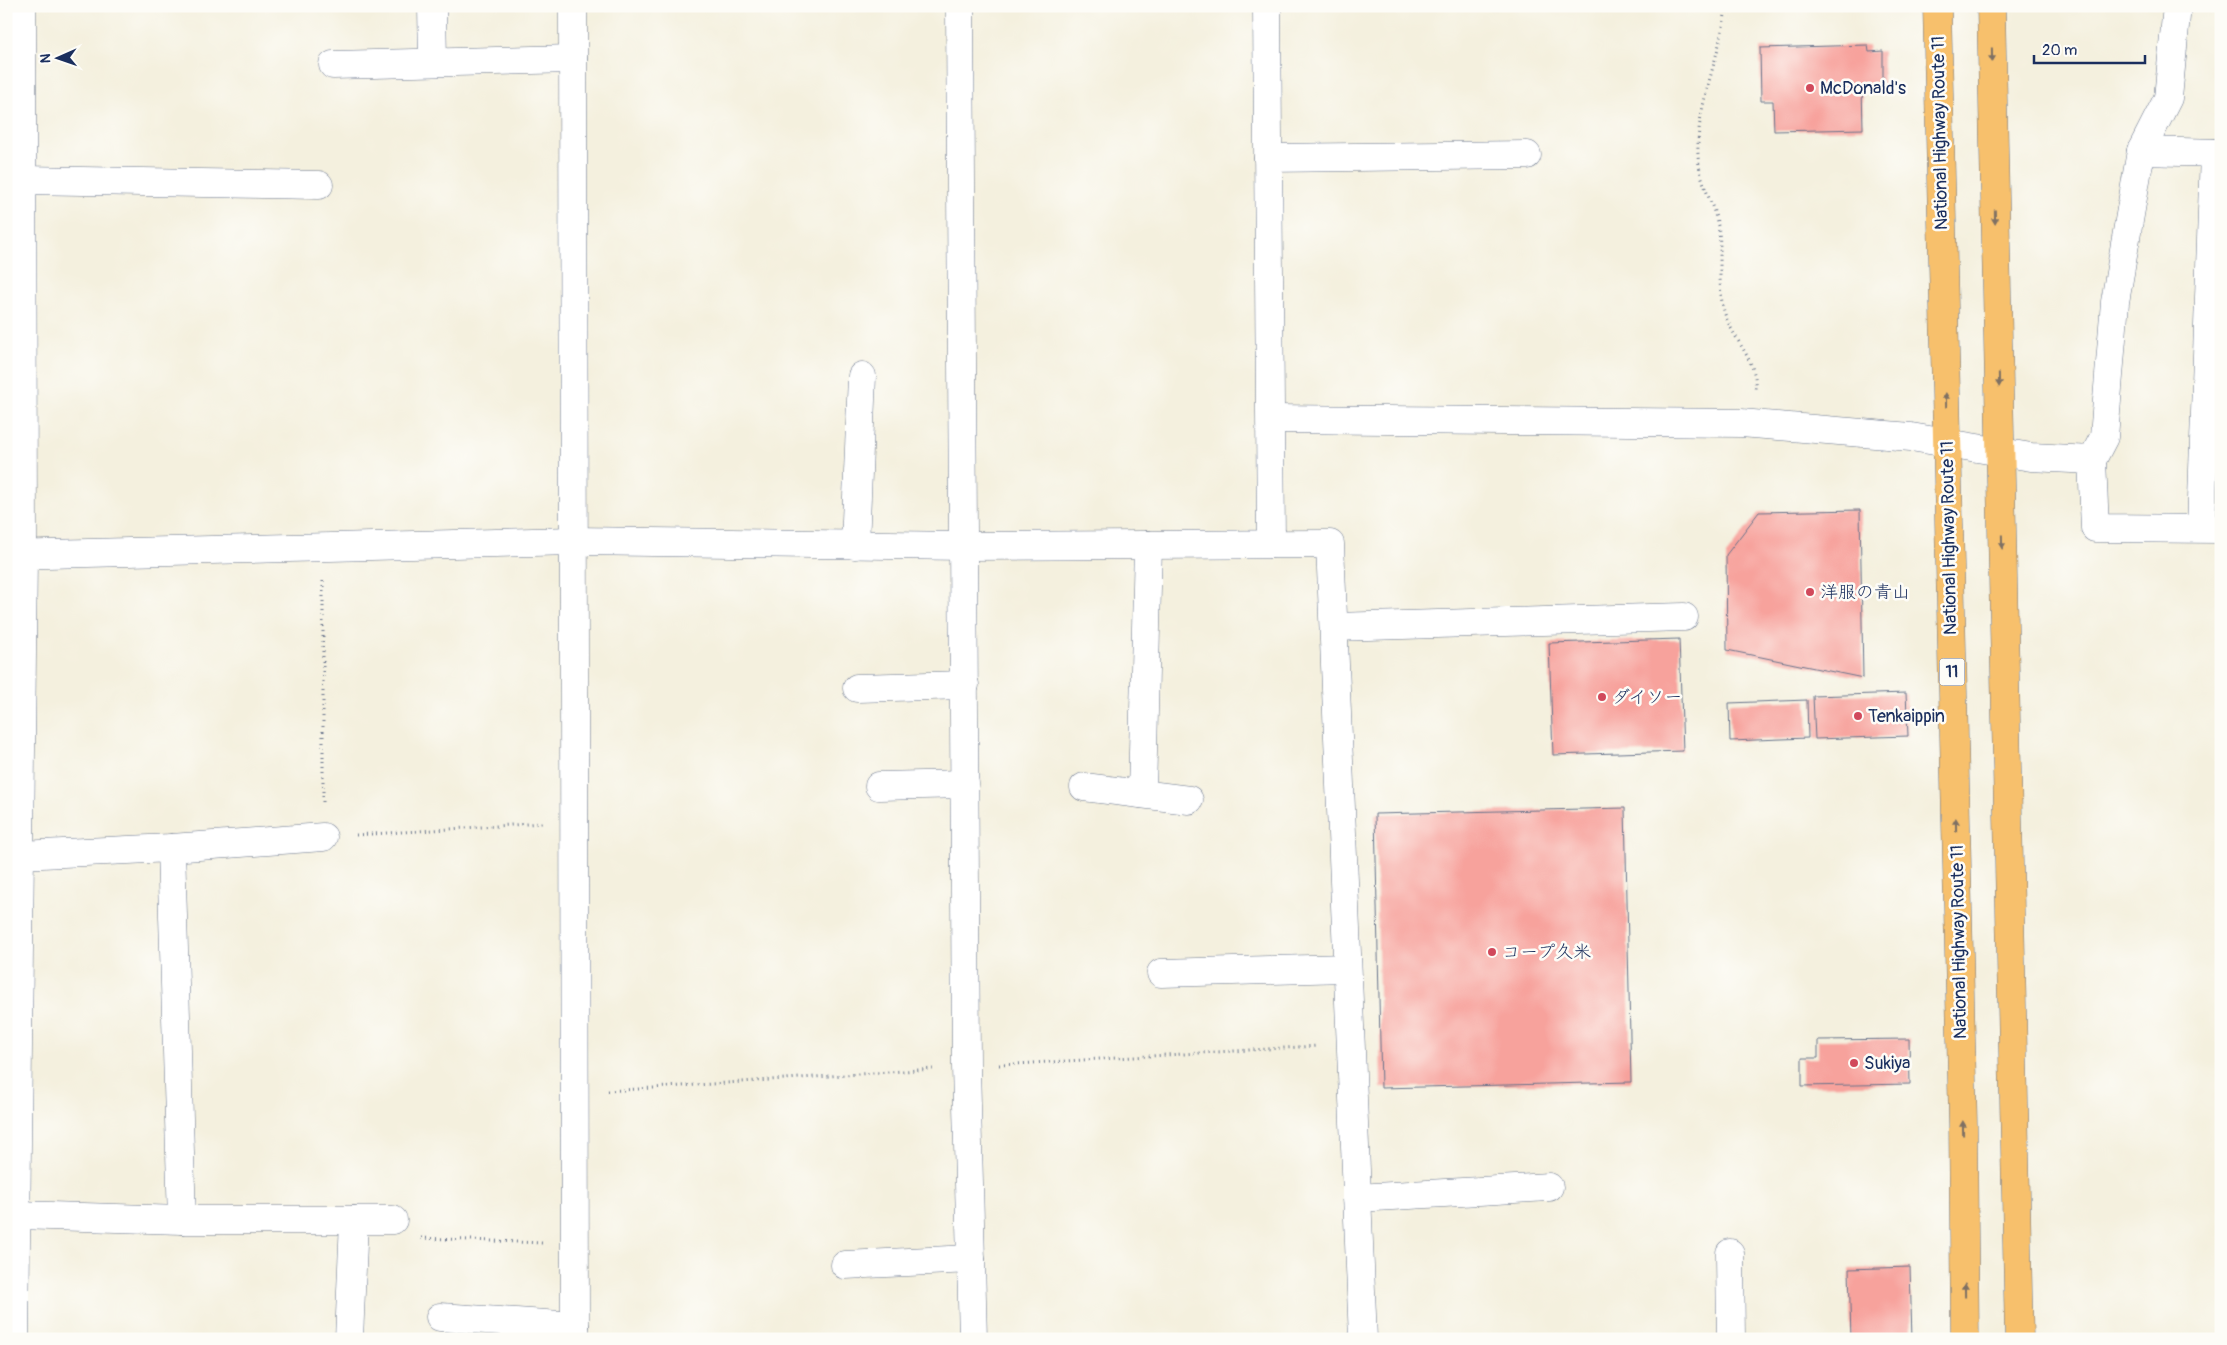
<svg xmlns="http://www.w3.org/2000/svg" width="2227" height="1345" viewBox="0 0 2227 1345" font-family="Pangolin,'Klee One',sans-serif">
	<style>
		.building { fill: #f7a29c }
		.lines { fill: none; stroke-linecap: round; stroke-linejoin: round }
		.minor-casing { stroke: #67738b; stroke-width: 29 }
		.trunk-casing { stroke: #67738b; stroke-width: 29 }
		.path { stroke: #67738b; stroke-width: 3; stroke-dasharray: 1 4; stroke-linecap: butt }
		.minor { stroke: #fff; stroke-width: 28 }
		.trunk { stroke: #f7c06c; stroke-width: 28 }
		.oneway { fill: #7e7064 }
		.poi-dot { fill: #d1495b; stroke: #fdfcf7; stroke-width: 2 }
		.labels { text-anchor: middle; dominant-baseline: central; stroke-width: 5; stroke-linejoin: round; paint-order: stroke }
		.shield { fill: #fdfcf7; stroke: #5f6c8c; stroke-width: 1 }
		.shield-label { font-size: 16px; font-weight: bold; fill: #1b2f5e }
		.poi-label { font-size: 18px; fill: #1b2f5e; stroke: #fdfcf7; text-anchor: start }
		.street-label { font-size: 18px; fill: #1b2f5e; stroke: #fdfcf7 }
	</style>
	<rect width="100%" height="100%" fill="#fdfcf7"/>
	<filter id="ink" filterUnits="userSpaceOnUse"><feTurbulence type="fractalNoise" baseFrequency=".02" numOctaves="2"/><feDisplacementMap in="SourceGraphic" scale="10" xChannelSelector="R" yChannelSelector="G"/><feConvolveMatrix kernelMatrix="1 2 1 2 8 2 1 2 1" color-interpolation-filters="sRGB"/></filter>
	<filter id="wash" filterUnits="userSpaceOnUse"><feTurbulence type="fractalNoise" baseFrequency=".0096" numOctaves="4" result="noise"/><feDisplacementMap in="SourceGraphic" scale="20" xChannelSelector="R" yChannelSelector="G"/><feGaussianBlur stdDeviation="1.12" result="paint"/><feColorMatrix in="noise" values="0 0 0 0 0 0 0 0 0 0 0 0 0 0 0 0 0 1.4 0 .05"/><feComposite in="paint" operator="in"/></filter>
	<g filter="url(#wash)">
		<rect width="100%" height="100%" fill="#f4f0de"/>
		<g id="blocks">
			<!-- building -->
			<g class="building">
				<polygon points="1868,45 1869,52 1883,51 1883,87 1862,87 1863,129 1774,131 1773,101 1761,101 1760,48"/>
				<polygon points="1860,510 1863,678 1727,650 1726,555 1759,512"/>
				<polygon points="1679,639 1683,751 1553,755 1549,643"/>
				<polygon points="1906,693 1908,736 1815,739 1813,696"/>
				<polygon points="1807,700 1808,738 1730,741 1729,703"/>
				<polygon points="1625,808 1631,1082 1381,1088 1375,814"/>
				<polygon points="1909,1039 1910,1084 1802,1086 1802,1058 1818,1058 1818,1040"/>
				<polygon points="1910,1267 1912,1339 1851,1339 1849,1269"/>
			</g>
		</g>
	</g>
	<g filter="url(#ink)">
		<use href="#blocks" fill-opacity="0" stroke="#67738b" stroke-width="1"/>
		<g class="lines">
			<defs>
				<g id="minor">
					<polyline points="432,6 433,62"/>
					<polyline points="573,6 575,1339"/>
					<polyline points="960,6 966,1066 973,1339"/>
					<polyline points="1267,6 1271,544"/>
					<polyline points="333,65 573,59"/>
					<polyline points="2141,151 2221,153"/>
					<polyline points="1268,158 1527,155"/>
					<polyline points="23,180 319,185"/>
					<polyline points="1271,419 1741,423 1911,437 2031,457 2092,460 2095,528 2221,529"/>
					<polyline points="2092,460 2104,437 2115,302 2141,151 2168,98 2177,6"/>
					<polyline points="2201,528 2214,153"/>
					<polyline points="855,545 862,376"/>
					<polyline points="6,555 574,541 964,546 1330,544 1363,1339"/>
					<polyline points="1334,627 1684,617"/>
					<polyline points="857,688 965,685"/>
					<polyline points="879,786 965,784"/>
					<polyline points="1084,787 1189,800"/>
					<polyline points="1142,794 1148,545"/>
					<polyline points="171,848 182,1220"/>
					<polyline points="20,855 171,848 323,837"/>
					<polyline points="1161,973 1347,968"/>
					<polyline points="1357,1198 1549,1187"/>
					<polyline points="17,1215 182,1220 393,1220"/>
					<polyline points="1730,1253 1731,1339"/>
					<polyline points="845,1265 971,1259"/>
					<polyline points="440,1317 575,1326"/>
					<polyline points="15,1339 23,555 22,6"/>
					<polyline points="349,1339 354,1220"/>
				</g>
				<g id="trunk">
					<polyline points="1937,6 1963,1124 1965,1339"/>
					<polyline points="1991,6 2019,1339"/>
				</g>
			</defs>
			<!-- minor casing -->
			<use href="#minor" class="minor-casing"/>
			<!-- trunk casing -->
			<use href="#trunk" class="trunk-casing"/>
			<!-- path -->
			<g class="path">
				<path d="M 1726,6 C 1721,57 1696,103 1698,155 C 1699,183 1716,207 1719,232 C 1722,258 1717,285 1724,311 C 1730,333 1748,351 1754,373 C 1756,378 1755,386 1755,392"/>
				<polyline points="323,581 323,804"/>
				<polyline points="356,835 542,823"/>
				<polyline points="999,1065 1317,1046"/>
				<polyline points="608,1091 933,1069"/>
				<polyline points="421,1238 542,1243"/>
			</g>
			<!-- minor -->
			<use href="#minor" class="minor"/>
			<!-- trunk -->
			<use href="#trunk" class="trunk"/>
		</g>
		<!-- one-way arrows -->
		<defs><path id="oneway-solid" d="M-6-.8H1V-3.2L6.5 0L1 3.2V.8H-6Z" transform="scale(1.25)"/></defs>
		<g class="oneway">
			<use href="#oneway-solid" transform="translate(1992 55) rotate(89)"/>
			<use href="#oneway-solid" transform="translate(1995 217) rotate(89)"/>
			<use href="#oneway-solid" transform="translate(1999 380) rotate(89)"/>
			<use href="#oneway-solid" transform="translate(1946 400) rotate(-91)"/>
			<use href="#oneway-solid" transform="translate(2002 542) rotate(89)"/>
			<use href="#oneway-solid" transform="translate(1956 825) rotate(-91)"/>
			<use href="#oneway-solid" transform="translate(1963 1128) rotate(-91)"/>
			<use href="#oneway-solid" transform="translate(1965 1290) rotate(-91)"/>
		</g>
	</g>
	<!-- markers -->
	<g class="poi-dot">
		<circle cx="1810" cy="88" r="5"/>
		<circle cx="1810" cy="592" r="5"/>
		<circle cx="1602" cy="697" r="5"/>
		<circle cx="1858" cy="716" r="5"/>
		<circle cx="1492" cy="952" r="5"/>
		<circle cx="1854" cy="1063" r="5"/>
	</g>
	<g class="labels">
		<!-- shield labels -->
		<rect class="shield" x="1939.5" y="658.5" width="25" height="27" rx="4"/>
		<g class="shield-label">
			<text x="1952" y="672">11</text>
		</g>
		<!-- poi labels -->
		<g class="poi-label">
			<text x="1820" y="88">McDonald's</text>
			<text x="1820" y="592">洋服の青山</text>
			<text x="1612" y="697">ダイソー</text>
			<text x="1868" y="716">Tenkaippin</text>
			<text x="1502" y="952">コープ久米</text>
			<text x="1864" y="1063">Sukiya</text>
		</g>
		<!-- street labels -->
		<g class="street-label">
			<text transform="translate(1940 133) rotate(-91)">National Highway Route 11</text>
			<text transform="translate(1949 538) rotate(-91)">National Highway Route 11</text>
			<text transform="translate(1959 942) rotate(-91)">National Highway Route 11</text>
		</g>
	</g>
	<!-- margin -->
	<rect width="2227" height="1345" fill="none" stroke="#fdfcf7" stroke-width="25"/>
	<!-- north arrow -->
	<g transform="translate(58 58) rotate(268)" stroke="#fdfcf7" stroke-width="4" paint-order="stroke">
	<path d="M0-4L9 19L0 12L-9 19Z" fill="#1b2f5e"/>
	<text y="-8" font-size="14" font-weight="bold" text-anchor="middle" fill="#1b2f5e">N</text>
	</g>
	<!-- scale -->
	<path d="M2034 55v8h111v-8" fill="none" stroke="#1b2f5e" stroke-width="2.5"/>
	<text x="2042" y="55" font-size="15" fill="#1b2f5e" stroke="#fdfcf7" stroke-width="4" paint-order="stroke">20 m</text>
</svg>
